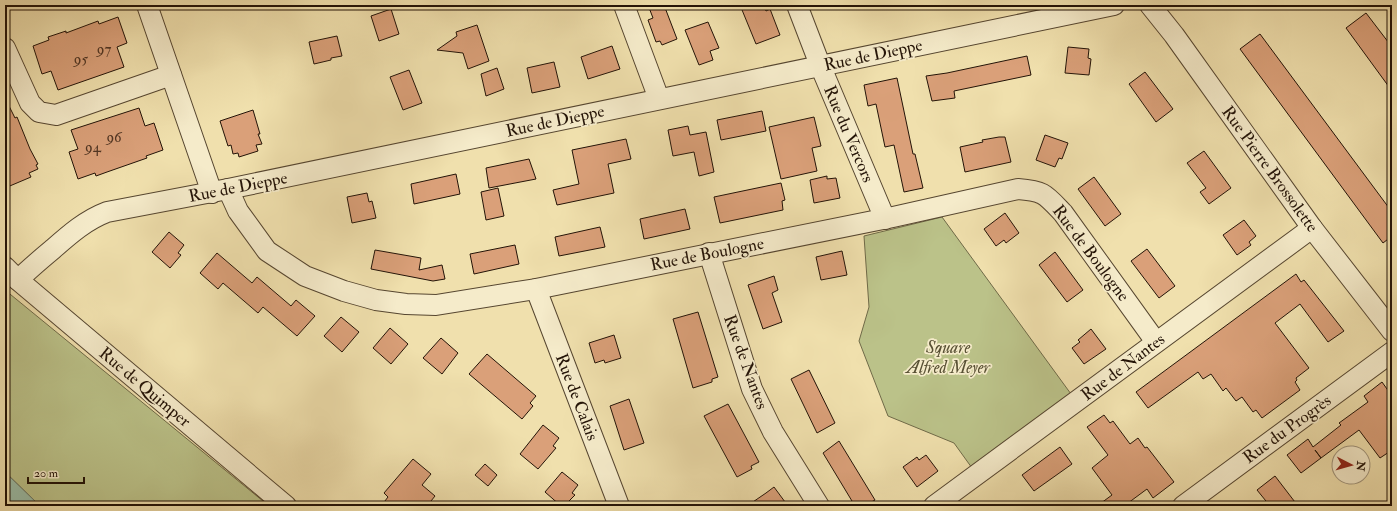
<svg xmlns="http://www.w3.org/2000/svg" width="1397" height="511" viewBox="0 0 1397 511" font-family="'IM FELL Double Pica',serif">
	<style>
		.green { fill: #bbc289; stroke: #6f6a48 }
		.water { fill: #9bbda7; stroke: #6b7967 }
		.building { fill: #daa079; stroke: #231307 }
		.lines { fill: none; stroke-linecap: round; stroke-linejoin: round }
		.minor-casing { stroke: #564630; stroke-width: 22 }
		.minor { stroke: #f5ebca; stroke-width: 20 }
		.labels { text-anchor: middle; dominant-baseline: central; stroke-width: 3.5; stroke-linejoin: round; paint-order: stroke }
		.number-label { font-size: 15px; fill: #513624 }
		.street-label { font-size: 17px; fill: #231307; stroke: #f5ebca }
		.park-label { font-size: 17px; font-style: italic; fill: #585034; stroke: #f5ebca }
	</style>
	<rect width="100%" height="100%" fill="#f0e0ad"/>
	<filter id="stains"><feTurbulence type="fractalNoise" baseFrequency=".005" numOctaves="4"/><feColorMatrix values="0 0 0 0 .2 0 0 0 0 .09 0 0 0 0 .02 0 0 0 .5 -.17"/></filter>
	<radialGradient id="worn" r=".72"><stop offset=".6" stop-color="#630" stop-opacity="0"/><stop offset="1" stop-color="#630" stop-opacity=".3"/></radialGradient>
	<!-- green -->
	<g class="green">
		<polygon points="942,217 1071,394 972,468 954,443 888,416 859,341 869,307 864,236"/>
		<polygon points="5,290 269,506 40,506 5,472"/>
	</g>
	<!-- water -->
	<polygon class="water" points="5,472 40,506 5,506"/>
	<!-- building -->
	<g class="building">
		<polygon points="648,5 664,5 677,39 662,45 660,41 656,42 648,20 653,18"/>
		<polygon points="740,5 763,5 766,11 770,9 780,35 756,44"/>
		<polygon points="391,9 399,34 379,41 371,16"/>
		<polygon points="1366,13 1392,47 1392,91 1346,28"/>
		<polygon points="118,17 127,43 117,47 124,67 58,90 51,71 42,74 33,46 49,40 48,37 66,31 66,33 98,21 99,24"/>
		<polygon points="708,22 719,48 710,51 713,60 699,65 685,30"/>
		<polygon points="477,25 489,61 468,69 463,53 437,50 457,36 456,32"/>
		<polygon points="1260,34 1392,212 1392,236 1383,243 1240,49"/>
		<polygon points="337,36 342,56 331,58 331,60 314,64 309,42"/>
		<polygon points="612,46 620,69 588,79 581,57"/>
		<polygon points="1068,47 1089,49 1088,58 1091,59 1089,75 1065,73"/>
		<polygon points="1027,56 1031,75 954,91 955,98 932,101 926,76 947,73"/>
		<polygon points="554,62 560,87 532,93 527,68"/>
		<polygon points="497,68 504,89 486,96 481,74"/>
		<polygon points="409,70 422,103 403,110 390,77"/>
		<polygon points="1145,72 1173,109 1156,122 1129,84"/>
		<polygon points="897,78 913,154 915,154 923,188 904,192 894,145 885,147 876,104 868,106 864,85"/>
		<polygon points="5,98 15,118 17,117 30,149 38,164 36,165 38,169 29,173 31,177 5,188"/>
		<polygon points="139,108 145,126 154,123 163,150 146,156 147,158 107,172 96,176 95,173 78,179 69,152 78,149 71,130"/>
		<polygon points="253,110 260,134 258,134 262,144 256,145 258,151 239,157 238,153 233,154 231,145 228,146 220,121"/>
		<polygon points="762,111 766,131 721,140 717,120"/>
		<polygon points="814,117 821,146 812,148 817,171 781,179 769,127"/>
		<polygon points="688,126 690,135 706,132 714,172 699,176 694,152 673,156 668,130"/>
		<polygon points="1045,135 1068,143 1062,159 1059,158 1055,167 1036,160"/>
		<polygon points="999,137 1005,137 1011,162 965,172 960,147 983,142 982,140"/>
		<polygon points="626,139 631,159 608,164 614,193 557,205 553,190 579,184 572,150"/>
		<polygon points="1204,151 1231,188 1209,204 1200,192 1206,188 1187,163"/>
		<polygon points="529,159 536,179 489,188 486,168"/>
		<polygon points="456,174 460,194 414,204 411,184"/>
		<polygon points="827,176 827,179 836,178 840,198 814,203 810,180"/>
		<polygon points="1094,177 1121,214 1105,226 1078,189"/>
		<polygon points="781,183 785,200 782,201 783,210 720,223 714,197"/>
		<polygon points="498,188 504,216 486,220 481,192"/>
		<polygon points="367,193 369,202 372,201 376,218 352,223 347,197"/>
		<polygon points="685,209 690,229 644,239 640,219"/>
		<polygon points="1005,213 1019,233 1006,243 1004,240 996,246 984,229"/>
		<polygon points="1244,220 1256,236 1249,242 1251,245 1237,255 1223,235"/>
		<polygon points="600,227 605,247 559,256 555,237"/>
		<polygon points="169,232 184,245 178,253 181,255 170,268 152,252"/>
		<polygon points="515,245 519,264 474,274 470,254"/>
		<polygon points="1147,249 1175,286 1159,298 1131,261"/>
		<polygon points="375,250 421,258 419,270 442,265 445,279 433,281 371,269"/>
		<polygon points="842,251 847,275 821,280 816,257"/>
		<polygon points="1055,252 1083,290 1067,302 1039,265"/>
		<polygon points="217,253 252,283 257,277 291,306 296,300 315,316 297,336 263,307 258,313 223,283 218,289 200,273"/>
		<polygon points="1296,274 1301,282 1304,280 1344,331 1328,342 1300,304 1275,323 1309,368 1296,378 1297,380 1295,382 1300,390 1262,418 1256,410 1253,412 1242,397 1236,401 1226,388 1223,391 1211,374 1203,379 1198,372 1148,408 1136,392"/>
		<polygon points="774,276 778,290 772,293 782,322 763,329 748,285"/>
		<polygon points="698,312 718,377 712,379 712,382 693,388 673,319"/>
		<polygon points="341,317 359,332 342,352 324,336"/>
		<polygon points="390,328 408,344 391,364 373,348"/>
		<polygon points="1091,329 1106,349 1084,364 1072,348 1080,342 1078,340"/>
		<polygon points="614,335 621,358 605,363 604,360 595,363 589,343"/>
		<polygon points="441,338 458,353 442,374 423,358"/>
		<polygon points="487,354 536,396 530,403 533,406 522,419 469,374"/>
		<polygon points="809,370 835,423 817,433 791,379"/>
		<polygon points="1382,382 1392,396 1392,450 1380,458 1359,430 1321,458 1315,450 1321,458 1301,473 1287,455 1308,439 1313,447 1341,425 1339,423 1368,402 1364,396"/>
		<polygon points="629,399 644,443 624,450 610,406"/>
		<polygon points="728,404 759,462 751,466 752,469 737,477 704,416"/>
		<polygon points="1104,415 1110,423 1113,421 1130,444 1138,438 1145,448 1147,447 1174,482 1153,498 1147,489 1124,506 1097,506 1112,495 1092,468 1108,455 1087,427"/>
		<polygon points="543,425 559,438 553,446 556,448 538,469 520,454"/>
		<polygon points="839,441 875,500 864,506 855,506 823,453"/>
		<polygon points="1060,447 1072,464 1034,491 1022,475"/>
		<polygon points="926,455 938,471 917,487 903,467 917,457 919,460"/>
		<polygon points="413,459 431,474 422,485 435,496 427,506 381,506 388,497 384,493"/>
		<polygon points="485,464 497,475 488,486 475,475"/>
		<polygon points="562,472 578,485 572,493 575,495 564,506 561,506 545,492"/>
		<polygon points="1275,476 1298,506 1270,506 1257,490"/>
		<polygon points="774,487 788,506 747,506 766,493"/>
	</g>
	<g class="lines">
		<defs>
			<g id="minor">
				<polyline points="147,5 212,193"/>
				<polyline points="624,5 659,99"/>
				<polyline points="797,5 820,65 885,219"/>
				<polyline points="1150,5 1174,35 1312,228 1392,331"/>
				<polyline points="5,48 30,103 39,112 56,115 171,75"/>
				<path d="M 228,189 L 238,211 L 267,251 L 305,276 L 344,291 L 376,300 L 406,304 L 436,305 L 536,289 L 893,217 L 1018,189 C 1044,191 1045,194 1063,213 L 1156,342"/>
				<polyline points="709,253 752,389 773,432 819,506"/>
				<polyline points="5,267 18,280 286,506"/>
				<path d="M 18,280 C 29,269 41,259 53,249 C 70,234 86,220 107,212 L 228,189 L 1114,5"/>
				<polyline points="536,289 619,506"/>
				<polyline points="934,506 1312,228"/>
				<polyline points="1183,506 1392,352"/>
			</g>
		</defs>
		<!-- minor casing -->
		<use href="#minor" class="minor-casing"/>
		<!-- minor -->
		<use href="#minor" class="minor"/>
	</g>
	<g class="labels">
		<!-- number labels -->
		<g class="number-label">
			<text x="104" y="49">97</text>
			<text x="81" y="59">95</text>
			<text x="114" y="137">96</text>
			<text x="93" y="147">94</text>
		</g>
		<!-- street labels -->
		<g class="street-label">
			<text transform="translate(873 55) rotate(-12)">Rue de Dieppe</text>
			<text transform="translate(555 121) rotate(-12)">Rue de Dieppe</text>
			<text transform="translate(849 134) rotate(67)">Rue du Vercors</text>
			<text transform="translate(1270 169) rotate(54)">Rue Pierre Brossolette</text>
			<text transform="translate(238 187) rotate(-11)">Rue de Dieppe</text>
			<text transform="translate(1091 253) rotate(53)">Rue de Boulogne</text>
			<text transform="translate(707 254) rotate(-11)">Rue de Boulogne</text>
			<text transform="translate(746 362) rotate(70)">Rue de Nantes</text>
			<text transform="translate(1123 367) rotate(-37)">Rue de Nantes</text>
			<text transform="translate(145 387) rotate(40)">Rue de Quimper</text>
			<text transform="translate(577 397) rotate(69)">Rue de Calais</text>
			<text transform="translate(1287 429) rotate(-36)">Rue du Progrès</text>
		</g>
		<!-- park labels -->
		<g class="park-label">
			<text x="948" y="347">Square<tspan x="948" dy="20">Alfred Meyer</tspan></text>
		</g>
	</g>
	<!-- margin -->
	<rect width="1397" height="511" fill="none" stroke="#f0e0ad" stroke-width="20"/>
	<rect x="6" y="6" width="1385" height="499" fill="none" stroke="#231307" stroke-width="2"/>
	<rect x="10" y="10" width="1377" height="491" fill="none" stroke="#231307"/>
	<!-- north arrow -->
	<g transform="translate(1351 465) rotate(96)"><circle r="19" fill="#f5ebca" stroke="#a1957c"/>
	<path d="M0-3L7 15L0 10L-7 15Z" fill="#8f2418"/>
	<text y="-6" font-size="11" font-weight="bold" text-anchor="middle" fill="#231307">N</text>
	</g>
	<!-- scale -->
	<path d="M28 477v6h56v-6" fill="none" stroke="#231307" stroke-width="2"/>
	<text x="34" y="477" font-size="12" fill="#231307" stroke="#f5ebca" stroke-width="3" paint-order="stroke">20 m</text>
	<rect width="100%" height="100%" filter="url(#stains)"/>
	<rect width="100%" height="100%" fill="url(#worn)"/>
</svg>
